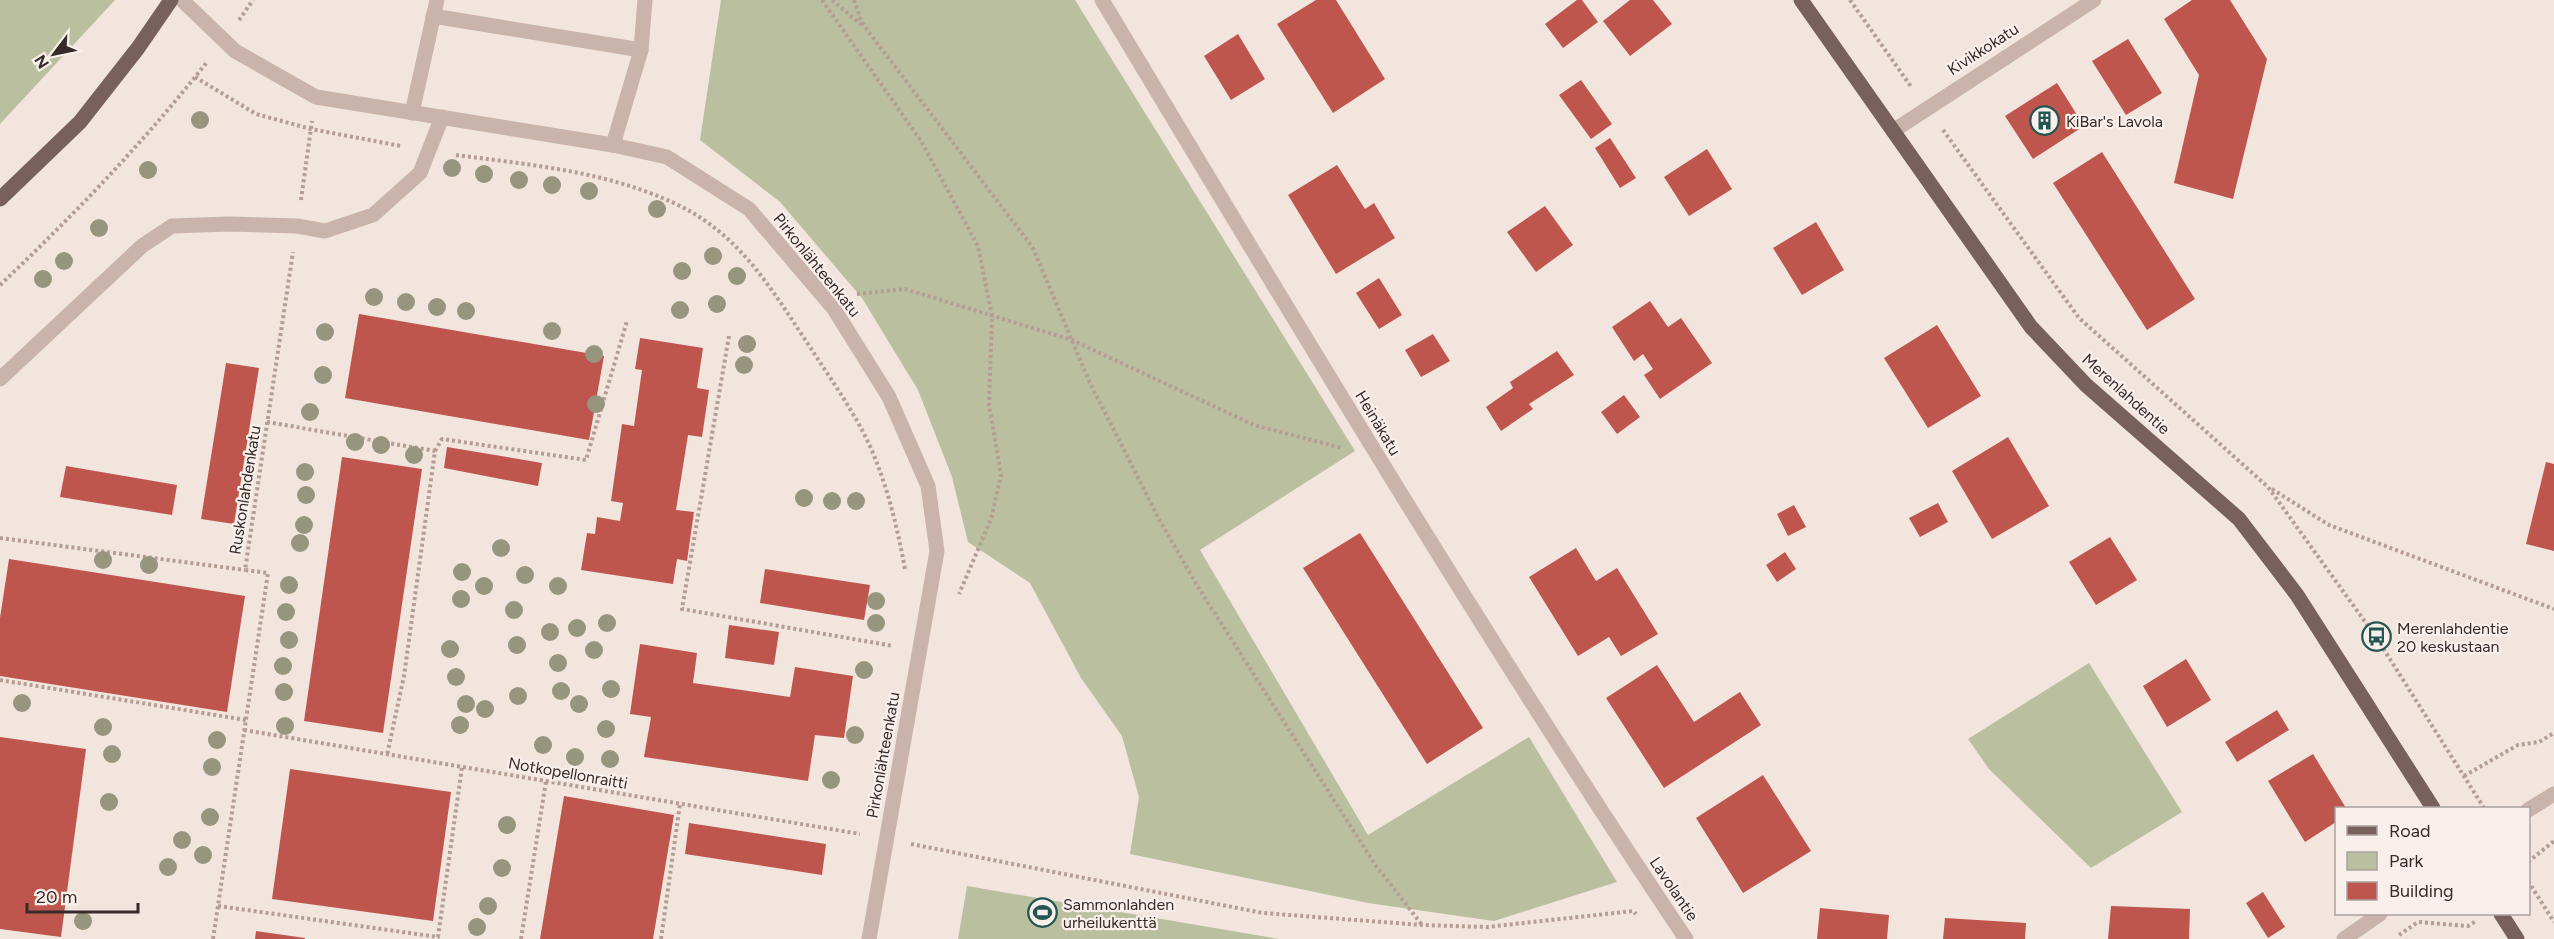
<svg xmlns="http://www.w3.org/2000/svg" width="2554" height="939" viewBox="0 0 2554 939" font-family="Figtree,sans-serif">
	<style>
		.green { fill: #bac09f }
		.building { fill: #bf564e }
		.lines { fill: none; stroke-linecap: round; stroke-linejoin: round }
		.path { stroke: #b59d95; stroke-width: 4; stroke-dasharray: 3 3; stroke-linecap: butt }
		.minor { stroke: #c9b3ab; stroke-width: 15 }
		.major { stroke: #78605c; stroke-width: 15 }
		.tree { fill: #97957e }
		.labels { text-anchor: middle; dominant-baseline: central; stroke-width: 4.5; stroke-linejoin: round; paint-order: stroke }
		.street-label { font-size: 16px; fill: #372b2a; stroke: #f9f0eb }
		.poi-label { font-size: 16px; fill: #372b2a; stroke: #f9f0eb; text-anchor: start }
	</style>
	<rect width="100%" height="100%" fill="#f1e5de"/>
	<!-- green -->
	<g class="green">
		<polygon points="0,0 115,0 0,124"/>
		<polygon points="721,0 1075,0 1355,451 1200,550 1368,835 1529,737 1617,882 1494,921 1368,903 1130,854 1139,797 1122,736 1081,678 1030,583 968,542 952,477 918,390 862,298 780,202 700,140"/>
		<polygon points="2089,663 2182,812 2091,868 1989,769 1968,739"/>
		<polygon points="967,886 1279,939 958,939"/>
	</g>
	<!-- building -->
	<g class="building">
		<polygon points="1316,0 1336,0 1385,79 1333,113 1277,24"/>
		<polygon points="1577,0 1582,0 1598,22 1563,48 1545,24"/>
		<polygon points="1630,0 1653,0 1672,24 1630,56 1603,21"/>
		<polygon points="2192,0 2230,0 2267,59 2233,199 2174,183 2199,75 2164,19"/>
		<polygon points="1238,34 1265,79 1231,100 1204,56"/>
		<polygon points="2128,39 2162,93 2126,115 2092,61"/>
		<polygon points="1581,80 1612,124 1591,139 1559,95"/>
		<polygon points="2057,83 2084,126 2033,159 2005,116"/>
		<polygon points="1610,138 1636,178 1620,188 1595,148"/>
		<polygon points="1707,149 1732,189 1689,216 1664,177"/>
		<polygon points="2102,152 2195,299 2147,330 2053,183"/>
		<polygon points="1337,165 1365,209 1374,203 1395,238 1336,274 1288,195"/>
		<polygon points="1545,206 1573,245 1536,272 1507,232"/>
		<polygon points="1816,222 1844,270 1802,295 1773,248"/>
		<polygon points="1379,278 1402,315 1379,329 1356,293"/>
		<polygon points="1650,301 1668,327 1681,318 1712,363 1660,399 1644,375 1653,369 1643,354 1634,361 1612,327"/>
		<polygon points="359,314 604,356 589,440 345,398"/>
		<polygon points="1937,325 1981,396 1928,428 1884,358"/>
		<polygon points="1433,334 1450,361 1421,377 1405,350"/>
		<polygon points="640,338 703,348 697,388 709,390 702,437 688,435 676,510 694,512 687,561 677,559 673,584 581,570 587,533 595,534 597,517 620,521 623,503 611,501 622,424 634,426 642,370 635,369"/>
		<polygon points="1557,351 1574,375 1529,404 1533,409 1501,431 1486,407 1513,388 1510,382"/>
		<polygon points="226,363 259,368 234,524 201,519"/>
		<polygon points="1624,395 1640,417 1617,434 1601,412"/>
		<polygon points="2008,437 2049,506 1992,539 1952,471"/>
		<polygon points="447,447 542,463 538,486 444,468"/>
		<polygon points="342,457 422,469 383,733 304,721"/>
		<polygon points="2546,462 2554,464 2554,551 2526,544"/>
		<polygon points="66,466 177,485 172,515 60,497"/>
		<polygon points="1938,503 1948,522 1920,537 1909,518"/>
		<polygon points="1794,505 1806,527 1788,536 1777,514"/>
		<polygon points="1360,533 1483,728 1427,764 1303,568"/>
		<polygon points="2110,537 2137,580 2096,605 2069,562"/>
		<polygon points="1576,548 1596,581 1617,568 1658,634 1621,656 1609,637 1578,656 1529,577"/>
		<polygon points="1785,552 1796,569 1777,582 1766,565"/>
		<polygon points="9,559 245,596 227,712 0,676 0,618"/>
		<polygon points="765,569 870,585 864,620 760,603"/>
		<polygon points="729,625 779,632 774,665 725,658"/>
		<polygon points="640,644 697,653 693,683 790,697 795,667 853,676 844,738 815,735 808,781 644,757 651,717 630,714"/>
		<polygon points="2186,659 2211,700 2167,727 2143,686"/>
		<polygon points="1657,665 1694,722 1740,692 1761,725 1664,788 1606,698"/>
		<polygon points="2277,710 2289,730 2237,762 2225,742"/>
		<polygon points="0,737 86,749 61,937 0,929"/>
		<polygon points="2313,754 2346,808 2336,808 2336,822 2305,842 2268,781"/>
		<polygon points="290,769 451,792 433,921 272,899"/>
		<polygon points="1763,775 1811,851 1743,893 1696,818"/>
		<polygon points="564,796 674,815 653,939 540,939"/>
		<polygon points="689,823 826,844 822,875 685,854"/>
		<polygon points="2263,892 2285,927 2268,938 2246,903"/>
		<polygon points="2111,906 2190,909 2189,939 2108,939"/>
		<polygon points="1820,908 1889,915 1887,939 1817,939"/>
		<polygon points="1945,918 2026,923 2025,939 1943,939"/>
		<polygon points="256,931 305,938 305,939 255,939"/>
	</g>
	<g class="lines">
		<!-- path -->
		<g class="path">
			<polyline points="822,0 921,141 978,246 992,316 989,405 1001,475 991,519 959,594"/>
			<polyline points="832,0 863,26"/>
			<polyline points="854,0 861,21 868,31 1033,248 1089,381 1159,519 1198,587 1374,863 1422,925"/>
			<polyline points="1850,0 1912,88"/>
			<polyline points="239,20 253,0"/>
			<polyline points="195,77 256,114 311,129 401,146"/>
			<polyline points="1943,130 2079,318 2268,487 2376,637 2484,808"/>
			<path d="M 456,155 C 531,165 606,171 676,204 C 740,234 772,290 810,347 C 830,378 853,410 869,444 C 887,484 897,526 905,569"/>
			<polyline points="301,200 312,121"/>
			<path d="M 0,285 C 74,215 144,142 207,62"/>
			<polyline points="857,294 905,289 1072,340 1254,425 1342,448"/>
			<polyline points="729,336 682,609 893,646"/>
			<polyline points="267,422 435,451 404,676 387,755"/>
			<polyline points="435,451 442,439 586,460 627,321"/>
			<polyline points="2272,489 2329,525 2554,609"/>
			<polyline points="0,538 245,570"/>
			<polyline points="0,680 246,720"/>
			<polyline points="244,730 860,834"/>
			<polyline points="2464,776 2518,745 2539,742 2554,733"/>
			<polyline points="911,844 1263,913 1422,925 1487,927 1633,911 1636,914"/>
			<polyline points="2528,862 2554,841"/>
			<polyline points="2528,881 2554,922"/>
			<polyline points="218,906 438,937 462,767"/>
			<polyline points="2399,935 2418,922 2468,926 2476,921"/>
			<polyline points="213,939 268,573 245,570 293,252"/>
			<polyline points="521,939 546,781"/>
			<polyline points="661,939 680,804"/>
		</g>
		<!-- minor -->
		<g class="minor">
			<polyline points="182,0 235,51 316,97 613,145 667,157 749,209 834,309 889,397 928,486 937,551 869,939"/>
			<path d="M 1102,0 C 1292,316 1481,633 1686,939"/>
			<polyline points="433,16 641,50"/>
			<polyline points="412,113 437,0"/>
			<polyline points="1893,131 2094,0"/>
			<polyline points="613,145 641,50 645,0"/>
			<polyline points="0,379 142,246 172,226 229,224 297,226 325,231 373,215 420,173 442,117"/>
			<polyline points="2528,810 2554,794"/>
			<polyline points="2344,939 2380,914"/>
		</g>
		<!-- major -->
		<g class="major">
			<polyline points="1801,0 2031,327 2086,385 2239,519 2297,595 2433,808"/>
			<polyline points="0,199 80,122 138,48 171,0"/>
			<polyline points="2501,914 2517,939"/>
		</g>
	</g>
	<!-- trees -->
	<g class="tree">
		<circle cx="200" cy="120" r="9"/>
		<circle cx="452" cy="168" r="9"/>
		<circle cx="148" cy="170" r="9"/>
		<circle cx="484" cy="174" r="9"/>
		<circle cx="519" cy="180" r="9"/>
		<circle cx="552" cy="185" r="9"/>
		<circle cx="589" cy="191" r="9"/>
		<circle cx="657" cy="209" r="9"/>
		<circle cx="99" cy="228" r="9"/>
		<circle cx="713" cy="256" r="9"/>
		<circle cx="64" cy="261" r="9"/>
		<circle cx="682" cy="271" r="9"/>
		<circle cx="737" cy="276" r="9"/>
		<circle cx="43" cy="279" r="9"/>
		<circle cx="374" cy="297" r="9"/>
		<circle cx="406" cy="302" r="9"/>
		<circle cx="717" cy="304" r="9"/>
		<circle cx="437" cy="307" r="9"/>
		<circle cx="680" cy="310" r="9"/>
		<circle cx="466" cy="311" r="9"/>
		<circle cx="552" cy="331" r="9"/>
		<circle cx="325" cy="332" r="9"/>
		<circle cx="747" cy="344" r="9"/>
		<circle cx="594" cy="354" r="9"/>
		<circle cx="744" cy="365" r="9"/>
		<circle cx="323" cy="375" r="9"/>
		<circle cx="596" cy="404" r="9"/>
		<circle cx="310" cy="412" r="9"/>
		<circle cx="355" cy="442" r="9"/>
		<circle cx="381" cy="445" r="9"/>
		<circle cx="414" cy="455" r="9"/>
		<circle cx="305" cy="472" r="9"/>
		<circle cx="306" cy="495" r="9"/>
		<circle cx="804" cy="498" r="9"/>
		<circle cx="832" cy="501" r="9"/>
		<circle cx="856" cy="501" r="9"/>
		<circle cx="304" cy="525" r="9"/>
		<circle cx="300" cy="543" r="9"/>
		<circle cx="501" cy="548" r="9"/>
		<circle cx="103" cy="560" r="9"/>
		<circle cx="149" cy="565" r="9"/>
		<circle cx="462" cy="572" r="9"/>
		<circle cx="525" cy="575" r="9"/>
		<circle cx="289" cy="585" r="9"/>
		<circle cx="484" cy="586" r="9"/>
		<circle cx="558" cy="586" r="9"/>
		<circle cx="461" cy="599" r="9"/>
		<circle cx="876" cy="601" r="9"/>
		<circle cx="514" cy="610" r="9"/>
		<circle cx="286" cy="612" r="9"/>
		<circle cx="607" cy="623" r="9"/>
		<circle cx="876" cy="623" r="9"/>
		<circle cx="577" cy="628" r="9"/>
		<circle cx="550" cy="632" r="9"/>
		<circle cx="289" cy="640" r="9"/>
		<circle cx="517" cy="645" r="9"/>
		<circle cx="450" cy="649" r="9"/>
		<circle cx="594" cy="650" r="9"/>
		<circle cx="558" cy="663" r="9"/>
		<circle cx="283" cy="666" r="9"/>
		<circle cx="864" cy="670" r="9"/>
		<circle cx="456" cy="677" r="9"/>
		<circle cx="611" cy="689" r="9"/>
		<circle cx="561" cy="691" r="9"/>
		<circle cx="284" cy="692" r="9"/>
		<circle cx="518" cy="696" r="9"/>
		<circle cx="22" cy="703" r="9"/>
		<circle cx="466" cy="704" r="9"/>
		<circle cx="579" cy="704" r="9"/>
		<circle cx="485" cy="709" r="9"/>
		<circle cx="460" cy="725" r="9"/>
		<circle cx="285" cy="726" r="9"/>
		<circle cx="103" cy="727" r="9"/>
		<circle cx="606" cy="729" r="9"/>
		<circle cx="855" cy="735" r="9"/>
		<circle cx="217" cy="740" r="9"/>
		<circle cx="543" cy="745" r="9"/>
		<circle cx="112" cy="754" r="9"/>
		<circle cx="575" cy="757" r="9"/>
		<circle cx="610" cy="759" r="9"/>
		<circle cx="212" cy="767" r="9"/>
		<circle cx="831" cy="780" r="9"/>
		<circle cx="109" cy="802" r="9"/>
		<circle cx="210" cy="817" r="9"/>
		<circle cx="507" cy="825" r="9"/>
		<circle cx="182" cy="840" r="9"/>
		<circle cx="203" cy="855" r="9"/>
		<circle cx="168" cy="867" r="9"/>
		<circle cx="502" cy="868" r="9"/>
		<circle cx="488" cy="906" r="9"/>
		<circle cx="83" cy="921" r="9"/>
		<circle cx="477" cy="927" r="9"/>
	</g>
	<!-- icons -->
	<defs>
		<symbol id="building-ring" viewBox="-11 -11 22 22"><circle r="9.5" fill="#f9f0eb" stroke="#215651" stroke-width="1.5"/><path d="M-4-6H4V6H1V3H-1V6H-4ZM-2.5-4.3h1.7v1.8h-1.7ZM.8-4.3h1.7v1.8H.8ZM-2.5-1h1.7V.8h-1.7ZM.8-1h1.7V.8H.8Z" fill="#215651"/></symbol>
		<symbol id="bus-ring" viewBox="-11 -11 22 22"><circle r="9.5" fill="#f9f0eb" stroke="#215651" stroke-width="1.5"/><path d="M-5-6H5V4H4V6H2V4H-2V6H-4V4H-5ZM-3.5-4V0h7V-4ZM-3.5 1.2v1.5H-2V1.2ZM2 1.2v1.5H3.5V1.2Z" fill="#215651"/></symbol>
		<symbol id="stadium-ring" viewBox="-11 -11 22 22"><circle r="9.5" fill="#f9f0eb" stroke="#215651" stroke-width="1.5"/><path d="M0-5a6.5 5 0 1 0 0 10a6.5 5 0 1 0 0-10ZM-3.5-1.8h7v3.6h-7Z" fill="#215651"/></symbol>
	</defs>
	<g fill-rule="evenodd">
		<use href="#building-ring" x="2028" y="104" width="33" height="33"/>
		<use href="#bus-ring" x="2360" y="620" width="33" height="33"/>
		<use href="#stadium-ring" x="1026" y="896" width="33" height="33"/>
	</g>
	<g class="labels">
		<!-- street labels -->
		<g class="street-label">
			<text transform="translate(1983 49) rotate(-33)">Kivikkokatu</text>
			<text transform="translate(817 265) rotate(51)">Pirkonlähteenkatu</text>
			<text transform="translate(2126 394) rotate(42)">Merenlahdentie</text>
			<text transform="translate(1378 423) rotate(59)">Heinäkatu</text>
			<text transform="translate(245 490) rotate(-81)">Ruskonlahdenkatu</text>
			<text transform="translate(883 755) rotate(-80)">Pirkonlähteenkatu</text>
			<text transform="translate(568 773) rotate(10)">Notkopellonraitti</text>
			<text transform="translate(1674 889) rotate(56)">Lavolantie</text>
		</g>
		<!-- poi labels -->
		<g class="poi-label">
			<text x="2066" y="121">KiBar's Lavola</text>
			<text x="2397" y="628">Merenlahdentie<tspan x="2397" dy="18">20 keskustaan</tspan></text>
			<text x="1063" y="904">Sammonlahden<tspan x="1063" dy="18">urheilukenttä</tspan></text>
		</g>
	</g>
	<!-- legend -->
	<rect x="2335" y="807" width="195" height="108" fill="#f9f0eb" stroke="#aba19e" stroke-width="1.5"/>
	<rect x="2347" y="826" width="30" height="9" fill="#78605c" stroke="#aba19e" stroke-width="1.5"/>
	<text x="2389" y="837" font-size="18" fill="#372b2a">Road</text>
	<rect x="2347" y="852" width="30" height="18" fill="#bac09f" stroke="#aba19e" stroke-width="1.5"/>
	<text x="2389" y="867" font-size="18" fill="#372b2a">Park</text>
	<rect x="2347" y="882" width="30" height="18" fill="#bf564e" stroke="#aba19e" stroke-width="1.5"/>
	<text x="2389" y="897" font-size="18" fill="#372b2a">Building</text>
	<!-- north arrow -->
	<g transform="translate(54 54) rotate(238)" stroke="#f9f0eb" stroke-width="4.5" paint-order="stroke">
	<path d="M0-4.5L10 22L0 15L-10 22Z" fill="#372b2a"/>
	<text y="-9" font-size="16" font-weight="bold" text-anchor="middle" fill="#372b2a">N</text>
	</g>
	<!-- scale -->
	<path d="M27 903v9h111v-9" fill="none" stroke="#372b2a" stroke-width="3"/>
	<text x="36" y="903" font-size="18" fill="#372b2a" stroke="#f9f0eb" stroke-width="4.5" paint-order="stroke">20 m</text>
</svg>
